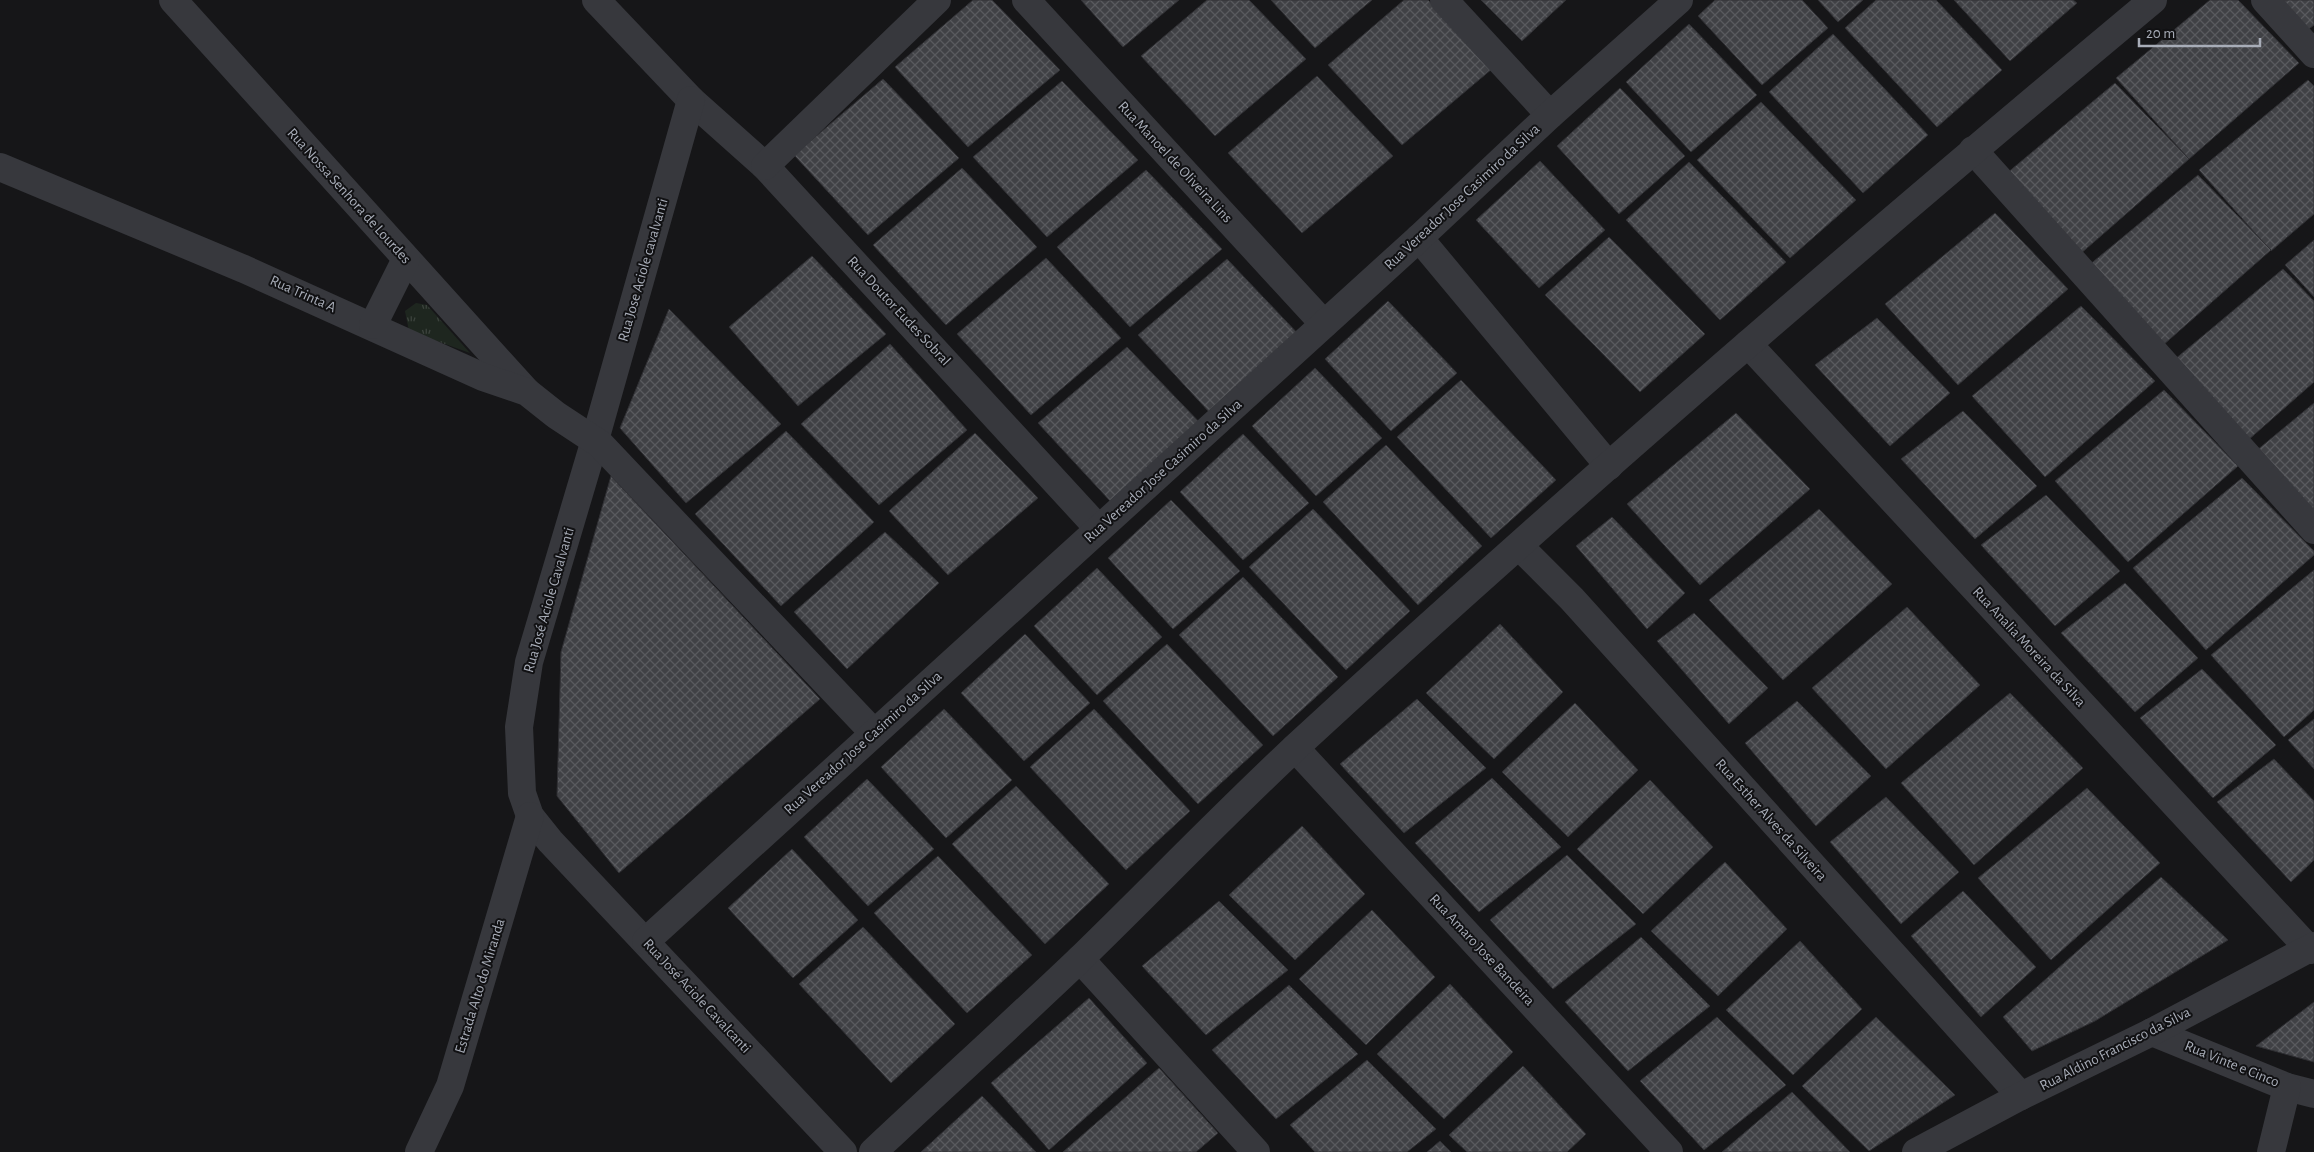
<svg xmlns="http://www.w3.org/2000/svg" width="2314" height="1152" viewBox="0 0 2314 1152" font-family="'Alegreya Sans',sans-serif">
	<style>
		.grass { fill: url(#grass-tufts) }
		.building { fill: url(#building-cross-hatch); stroke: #303034 }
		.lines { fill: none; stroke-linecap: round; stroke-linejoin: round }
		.minor { stroke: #37383d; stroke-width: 28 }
		.labels { text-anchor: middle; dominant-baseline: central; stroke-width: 4; stroke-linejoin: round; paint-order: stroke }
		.street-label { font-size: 15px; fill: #a8adb8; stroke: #111113 }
	</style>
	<defs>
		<pattern id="grass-tufts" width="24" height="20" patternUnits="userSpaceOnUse" patternTransform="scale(1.25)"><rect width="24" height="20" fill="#1e261f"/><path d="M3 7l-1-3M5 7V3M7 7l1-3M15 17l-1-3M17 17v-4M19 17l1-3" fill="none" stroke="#3c433d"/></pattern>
		<pattern id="building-cross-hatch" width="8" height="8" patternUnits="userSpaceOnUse" patternTransform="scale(1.25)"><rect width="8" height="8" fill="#404145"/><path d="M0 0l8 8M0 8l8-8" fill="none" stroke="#595a5e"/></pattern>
	</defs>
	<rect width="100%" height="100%" fill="#161618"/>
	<!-- grass -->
	<polygon class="grass" points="416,303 427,305 470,353 409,331 405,311"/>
	<!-- building -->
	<g class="building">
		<polygon points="973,0 992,0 1060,70 968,147 895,67"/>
		<polygon points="1081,0 1179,0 1123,47"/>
		<polygon points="1207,0 1249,0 1306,59 1215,136 1141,56"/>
		<polygon points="1271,0 1372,0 1315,48"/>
		<polygon points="1404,0 1428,0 1493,68 1402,145 1328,65"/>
		<polygon points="1481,0 1566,0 1522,41"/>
		<polygon points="1715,0 1802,0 1828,28 1762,85 1698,16"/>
		<polygon points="1818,0 1863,0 1838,22"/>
		<polygon points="1876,0 1936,0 2002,70 1937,127 1845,28"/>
		<polygon points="1954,0 2073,0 2077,3 2010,61"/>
		<polygon points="2210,0 2238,0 2299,63 2189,159 2116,78"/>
		<polygon points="2276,0 2314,0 2314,25 2305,32"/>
		<polygon points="1689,24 1757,95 1691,152 1626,82"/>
		<polygon points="1833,34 1928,135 1863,193 1769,92"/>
		<polygon points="1317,76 1393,156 1302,233 1228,153"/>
		<polygon points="883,79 959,158 868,235 794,155"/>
		<polygon points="2308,80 2314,86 2314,214 2271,251 2199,170"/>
		<polygon points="1062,81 1138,160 1047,237 973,157"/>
		<polygon points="2115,83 2189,159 2079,255 2006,174"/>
		<polygon points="1620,88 1685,156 1619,214 1557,146"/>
		<polygon points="1761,102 1856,200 1790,258 1697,160"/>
		<polygon points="1540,161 1605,230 1539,288 1476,220"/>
		<polygon points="1689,162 1786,262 1720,320 1626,220"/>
		<polygon points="962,168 1037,247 946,325 873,245"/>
		<polygon points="1146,170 1222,249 1130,327 1057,247"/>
		<polygon points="2198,175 2271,250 2162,346 2088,266"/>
		<polygon points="1995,213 2068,289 1958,385 1885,304"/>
		<polygon points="1609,237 1705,334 1640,392 1545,295"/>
		<polygon points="2314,240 2314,297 2285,265"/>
		<polygon points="812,256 886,334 798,406 729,327"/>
		<polygon points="1046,258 1121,338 1031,415 957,334"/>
		<polygon points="1227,259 1302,338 1212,415 1138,335"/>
		<polygon points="2283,269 2314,301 2314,382 2247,441 2174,360"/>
		<polygon points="1388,301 1457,373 1391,431 1325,359"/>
		<polygon points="2081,306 2155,381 2045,477 1972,396"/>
		<polygon points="669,309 781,424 686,503 620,428"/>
		<polygon points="1877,318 1950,393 1890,446 1815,365"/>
		<polygon points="890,344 967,430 879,505 801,424"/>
		<polygon points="1127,347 1203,426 1112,503 1038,423"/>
		<polygon points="1315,368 1382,438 1316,496 1252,426"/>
		<polygon points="1461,380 1556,480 1491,538 1397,437"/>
		<polygon points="2164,390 2238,466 2128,562 2055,481"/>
		<polygon points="2314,403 2314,517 2256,451"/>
		<polygon points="1963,411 2037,486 1975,539 1901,459"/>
		<polygon points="1736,413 1810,489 1700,585 1627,504"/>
		<polygon points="786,431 874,522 781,606 695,514"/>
		<polygon points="975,433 1038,498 948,575 889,511"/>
		<polygon points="1243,434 1309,503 1243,560 1180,492"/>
		<polygon points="1386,445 1482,546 1418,605 1323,502"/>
		<polygon points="611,476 820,699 619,873 557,796 561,652"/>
		<polygon points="2242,478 2314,551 2314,555 2206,650 2133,568"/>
		<polygon points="2046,495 2120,571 2055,626 1981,545"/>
		<polygon points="1171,500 1240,571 1173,629 1108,558"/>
		<polygon points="1313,509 1410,611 1346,670 1249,567"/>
		<polygon points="1819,509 1892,584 1783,680 1709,600"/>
		<polygon points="1612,517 1685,593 1647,629 1576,546"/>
		<polygon points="885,532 939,583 847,669 794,612"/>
		<polygon points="1097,568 1162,637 1097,695 1034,626"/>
		<polygon points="2314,570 2314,710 2284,737 2211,655"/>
		<polygon points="1243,577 1338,677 1273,736 1179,635"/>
		<polygon points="2125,583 2198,658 2135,712 2061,633"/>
		<polygon points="1907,607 1980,685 1886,769 1812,688"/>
		<polygon points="1694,613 1768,688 1729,724 1657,641"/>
		<polygon points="1500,624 1563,692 1494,759 1426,693"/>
		<polygon points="1025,634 1090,703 1024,761 961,693"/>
		<polygon points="1167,644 1263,745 1198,804 1103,701"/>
		<polygon points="2202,669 2276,745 2213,798 2140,718"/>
		<polygon points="2010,693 2083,768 1974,865 1901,783"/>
		<polygon points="1417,699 1486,768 1404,833 1340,764"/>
		<polygon points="1797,701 1871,776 1816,826 1745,743"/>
		<polygon points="1575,703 1638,770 1568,837 1502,772"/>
		<polygon points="944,709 1012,780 946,838 881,767"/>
		<polygon points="1094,709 1190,811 1126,870 1030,767"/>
		<polygon points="2314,719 2314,769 2288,740"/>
		<polygon points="2274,759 2314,801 2314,860 2291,882 2217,802"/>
		<polygon points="1492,778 1561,847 1479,912 1415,843"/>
		<polygon points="867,779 934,849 868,906 804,837"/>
		<polygon points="1650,780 1713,847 1643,914 1577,849"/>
		<polygon points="1016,786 1109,884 1045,944 952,844"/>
		<polygon points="2087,788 2160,863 2051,960 1978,878"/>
		<polygon points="1886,797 1959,872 1901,924 1830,842"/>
		<polygon points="1302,826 1365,894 1295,960 1229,895"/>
		<polygon points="792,849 858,920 793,978 728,908"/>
		<polygon points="1567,855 1636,924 1553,989 1490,920"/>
		<polygon points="938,856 1032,955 967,1013 874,913"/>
		<polygon points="1725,862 1787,929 1718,996 1651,931"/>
		<polygon points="2161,877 2228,940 2095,1021 2032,1051 2003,1017"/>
		<polygon points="1963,891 2036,967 1981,1017 1911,936"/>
		<polygon points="1219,901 1288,970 1206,1035 1142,966"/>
		<polygon points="1372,910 1435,977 1366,1045 1299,979"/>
		<polygon points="863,927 955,1024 891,1083 799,984"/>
		<polygon points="1641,937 1710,1006 1628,1071 1565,1002"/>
		<polygon points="1800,941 1862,1009 1793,1075 1726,1010"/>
		<polygon points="1450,984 1513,1052 1444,1119 1377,1054"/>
		<polygon points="1289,985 1358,1054 1276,1119 1212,1050"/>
		<polygon points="1089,998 1147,1063 1049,1150 991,1083"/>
		<polygon points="2314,1002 2314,1062 2256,1046"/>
		<polygon points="1717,1017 1786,1085 1704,1150 1640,1081"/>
		<polygon points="1876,1017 1955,1095 1869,1151 1802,1086"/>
		<polygon points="1367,1060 1436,1129 1407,1152 1315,1152 1290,1125"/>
		<polygon points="1523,1066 1586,1134 1567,1152 1467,1152 1449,1135"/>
		<polygon points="1159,1068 1218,1133 1196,1152 1063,1152"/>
		<polygon points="1792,1092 1850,1152 1722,1152"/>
		<polygon points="982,1096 1036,1152 921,1152"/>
		<polygon points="1440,1141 1451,1152 1427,1152"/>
	</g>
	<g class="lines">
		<!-- minor -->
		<g class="minor">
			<polyline points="173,0 526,391"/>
			<polyline points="596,0 691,100 765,166 1099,529"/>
			<polyline points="1026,0 1324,324"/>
			<polyline points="1444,0 1550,115"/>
			<polyline points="2265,0 2314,54"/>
			<polyline points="691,100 595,440 529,662 519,727 522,793 530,816 550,841 843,1152"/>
			<polyline points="1973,150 2314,530"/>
			<polyline points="765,166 937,0"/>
			<polyline points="0,167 244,269 483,377 527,392 556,415 600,444 874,733"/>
			<polyline points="1419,238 1609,466"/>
			<polyline points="373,325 406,259"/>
			<polyline points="1748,344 2310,950"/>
			<polyline points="1519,546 1572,599 2021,1096"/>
			<polyline points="1295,748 1669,1152"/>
			<polyline points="646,941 1419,238 1550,115 1679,0"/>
			<polyline points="1080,959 1256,1152"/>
			<polyline points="2152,1032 2287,1087 2314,1094"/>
			<polyline points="419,1152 450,1086 530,816"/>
			<path d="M 873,1152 C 942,1087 1013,1023 1082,957 C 1154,887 1224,814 1298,745 C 1576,489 1863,242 2153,0"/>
			<polyline points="1916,1152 2021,1096 2152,1032 2314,946"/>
			<polyline points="2271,1152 2287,1087"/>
		</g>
	</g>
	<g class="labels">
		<!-- street labels -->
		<g class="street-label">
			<text transform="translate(1175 162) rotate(47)">Rua Manoel de Oliveira Lins</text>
			<text transform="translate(349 196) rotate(48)">Rua Nossa Senhora de Lourdes</text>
			<text transform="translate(1462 197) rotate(-43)">Rua Vereador Jose Casimiro da Silva</text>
			<text transform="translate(643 270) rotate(-74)">Rua Jose Aciole cavalvanti</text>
			<text transform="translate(303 294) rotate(24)">Rua Trinta A</text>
			<text transform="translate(899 311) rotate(47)">Rua Doutor Eudes Sobral</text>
			<text transform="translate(1163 471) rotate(-42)">Rua Vereador Jose Casimiro da Silva</text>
			<text transform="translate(549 600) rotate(-74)">Rua José Aciole Cavalvanti</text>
			<text transform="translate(2029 647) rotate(47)">Rua Analia Moreira da Silva</text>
			<text transform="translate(863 743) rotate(-42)">Rua Vereador Jose Casimiro da Silva</text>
			<text transform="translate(1771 820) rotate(48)">Rua Esther Alves da Silveira</text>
			<text transform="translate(1482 950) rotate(47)">Rua Amaro Jose Bandeira</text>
			<text transform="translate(480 986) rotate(-73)">Estrada Alto do Miranda</text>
			<text transform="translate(697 996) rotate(47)">Rua José Aciole Cavalcanti</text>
			<text transform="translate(2115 1049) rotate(-27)">Rua Aldino Francisco da Silva</text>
			<text transform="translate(2232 1064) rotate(22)">Rua Vinte e Cinco</text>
		</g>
	</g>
	<!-- scale -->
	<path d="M2139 38v8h121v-8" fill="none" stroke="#a8adb8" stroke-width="2.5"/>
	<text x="2146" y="38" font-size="15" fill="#a8adb8" stroke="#111113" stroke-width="4" paint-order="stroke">20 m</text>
</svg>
